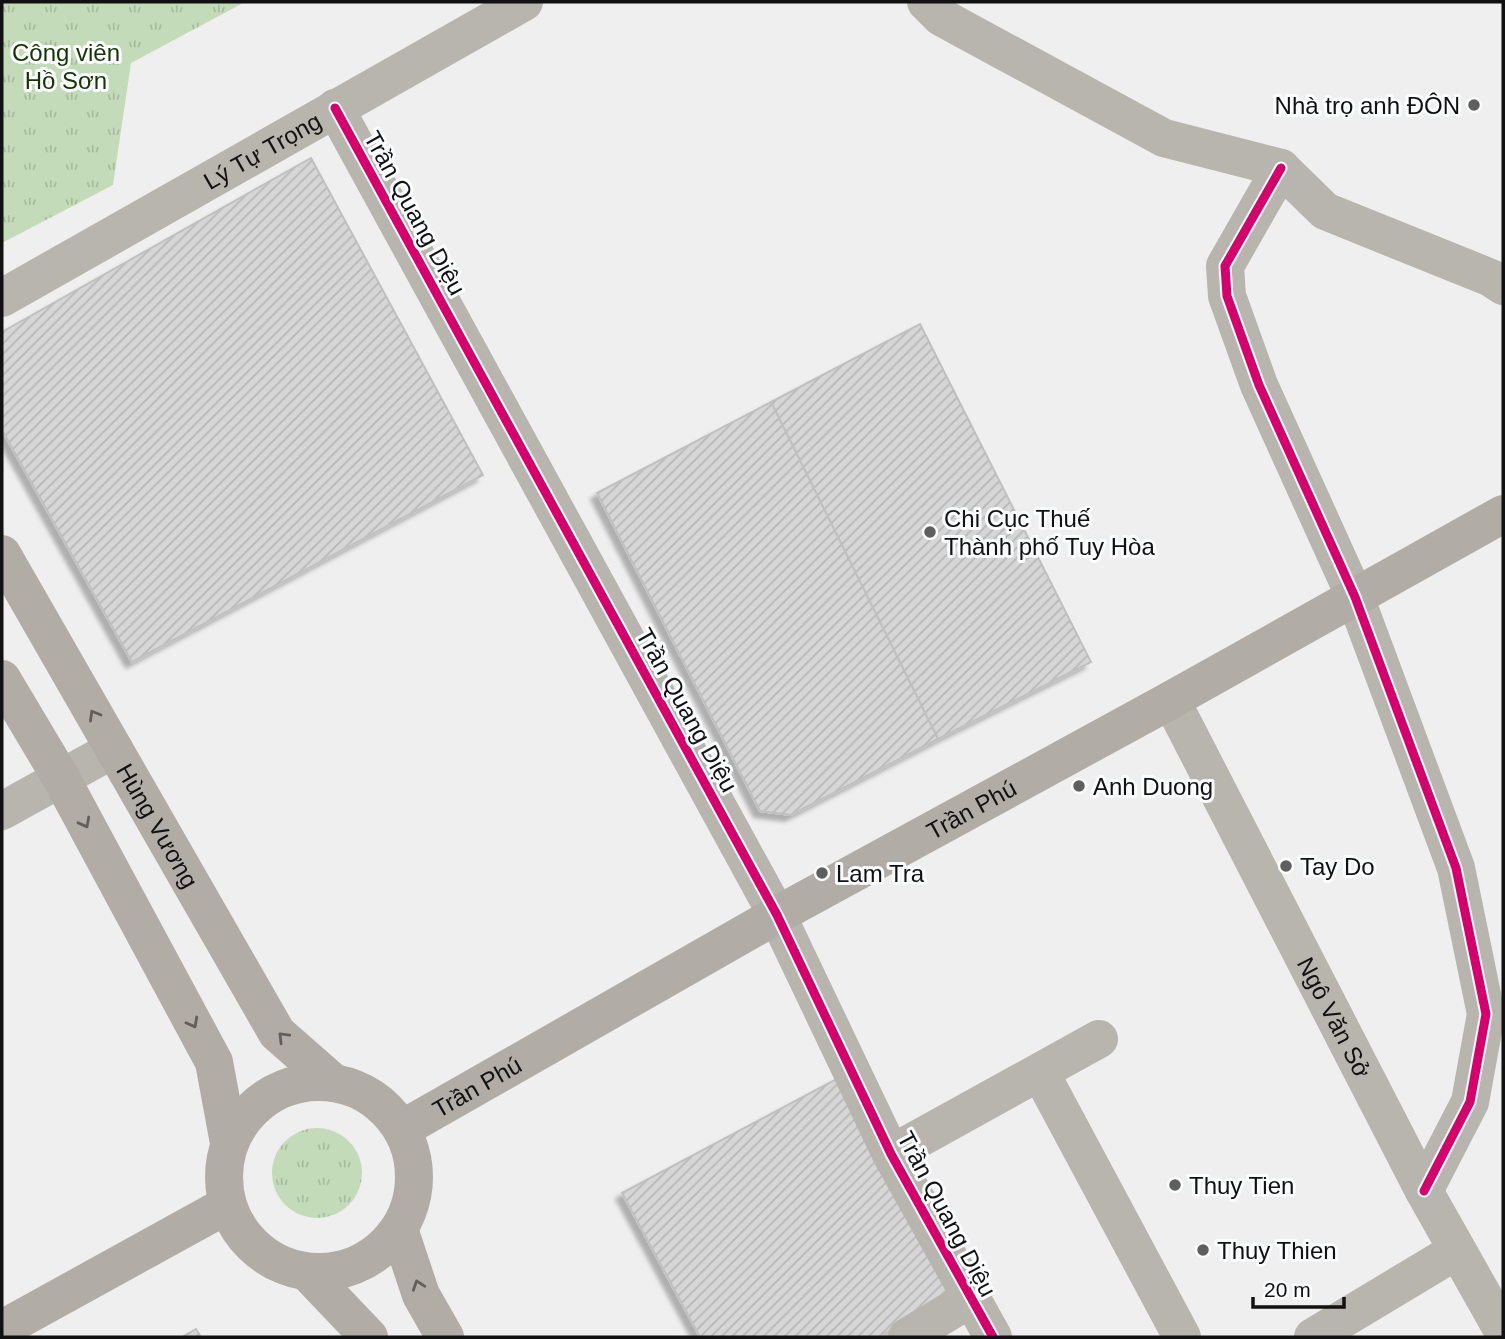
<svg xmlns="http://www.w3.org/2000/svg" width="1505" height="1339" viewBox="0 0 1505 1339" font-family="Arial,sans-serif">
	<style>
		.park { fill: url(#park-tufts) }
		.building { fill: url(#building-hatch); stroke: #c0c0c0; stroke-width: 2; filter: url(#shadow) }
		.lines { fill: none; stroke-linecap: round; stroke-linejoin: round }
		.minor { stroke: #b8b4ae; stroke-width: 38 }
		.major { stroke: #b2aca7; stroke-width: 38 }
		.cycleway-casing { stroke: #fbfcfe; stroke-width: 13 }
		.cycleway { stroke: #d6006c; stroke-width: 9 }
		.oneway { stroke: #625e5c }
		.poi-dot { fill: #5f5f5f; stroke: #fbfcfe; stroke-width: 2.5 }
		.labels { text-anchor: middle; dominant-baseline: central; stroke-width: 6; stroke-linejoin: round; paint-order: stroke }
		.park-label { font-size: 24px; fill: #153303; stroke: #fbfcfe }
		.poi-label { font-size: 24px; fill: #111112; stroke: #fbfcfe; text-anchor: start }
		.street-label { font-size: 24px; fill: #111112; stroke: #fbfcfe }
	</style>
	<defs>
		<pattern id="park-tufts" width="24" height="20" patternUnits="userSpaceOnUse" patternTransform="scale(1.75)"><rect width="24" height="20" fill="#c4dbb9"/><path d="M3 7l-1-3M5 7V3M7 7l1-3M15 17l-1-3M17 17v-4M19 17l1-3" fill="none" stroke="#a7bb9e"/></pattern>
		<pattern id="building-hatch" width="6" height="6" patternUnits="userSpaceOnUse" patternTransform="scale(1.75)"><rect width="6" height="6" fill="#d6d6d6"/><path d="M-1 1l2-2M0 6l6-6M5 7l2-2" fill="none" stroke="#b7b7b7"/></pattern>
		<filter id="shadow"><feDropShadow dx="-6" dy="6" stdDeviation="2" flood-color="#0004"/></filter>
	</defs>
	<rect width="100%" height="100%" fill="#efefef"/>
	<!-- park -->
	<g class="park">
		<polygon points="2,2 245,2 131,63 113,185 2,243"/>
		<circle cx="317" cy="1173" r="45"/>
	</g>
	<!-- building -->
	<g class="building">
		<polygon points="311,158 483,475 132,662 2,430 2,332"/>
		<polygon points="920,324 1091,662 938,739 771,402"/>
		<polygon points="771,402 938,739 791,815 760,811 597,493"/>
		<polygon points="842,1076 960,1294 878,1337 700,1337 622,1193"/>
		<polygon points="196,1329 201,1337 182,1337"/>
	</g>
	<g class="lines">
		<!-- minor -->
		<g class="minor">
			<polyline points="926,2 941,17 1164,138 1281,168 1325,211 1491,278 1503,286"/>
			<polyline points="335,108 777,915 891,1154 993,1337"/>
			<polyline points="1281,168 1225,266 1227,296 1259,385 1355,597 1456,868 1486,1014 1470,1102 1424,1191"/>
			<path id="s1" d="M 2,298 L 524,2"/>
			<path id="s2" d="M 1171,700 L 1424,1191 L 1503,1331"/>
			<polyline points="2,811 114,749"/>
			<polyline points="1040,1072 1182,1337"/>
			<polyline points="891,1154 1099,1039"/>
			<polyline points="907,1337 970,1299"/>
			<polyline points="1313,1337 1456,1251"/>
		</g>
		<!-- major -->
		<g class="major">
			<path id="s3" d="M 2,554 L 277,1033 L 334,1083"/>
			<polyline points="2,679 61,778 214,1062 229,1143"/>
			<circle cx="319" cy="1177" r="95"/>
			<path id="s4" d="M 402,1129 L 777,915 L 1171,700 L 1503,514"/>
			<polyline points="399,1229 421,1295 445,1337"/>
			<polyline points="307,1272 369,1337"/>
			<polyline points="2,1329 227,1205"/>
		</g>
		<defs>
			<g id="cycleway">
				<polyline points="335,108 777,915 891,1154 993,1337"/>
				<polyline points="1281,168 1225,266 1227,296 1259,385 1355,597 1456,868 1486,1014 1470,1102 1424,1191"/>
			</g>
		</defs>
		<!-- cycleway casing -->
		<use href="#cycleway" class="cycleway-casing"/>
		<!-- cycleway -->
		<use href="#cycleway" class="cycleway"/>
	</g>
	<!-- one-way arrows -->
	<defs><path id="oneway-chevron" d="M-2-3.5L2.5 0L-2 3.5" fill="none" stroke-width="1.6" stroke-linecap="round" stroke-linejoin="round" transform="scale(1.75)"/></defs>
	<g class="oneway">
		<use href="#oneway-chevron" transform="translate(94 715) rotate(-120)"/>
		<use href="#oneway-chevron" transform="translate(85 823) rotate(62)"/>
		<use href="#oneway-chevron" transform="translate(193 1023) rotate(62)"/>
		<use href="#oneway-chevron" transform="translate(283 1037) rotate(-135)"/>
		<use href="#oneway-chevron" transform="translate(418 1285) rotate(-109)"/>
	</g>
	<!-- markers -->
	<g class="poi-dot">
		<circle cx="1474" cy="105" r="7"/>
		<circle cx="930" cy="532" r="7"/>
		<circle cx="1079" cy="786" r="7"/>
		<circle cx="1286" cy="866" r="7"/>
		<circle cx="822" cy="873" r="7"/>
		<circle cx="1175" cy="1185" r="7"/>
		<circle cx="1203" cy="1250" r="7"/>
	</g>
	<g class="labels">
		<!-- park labels -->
		<g class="park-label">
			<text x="66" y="52">Công viên<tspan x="66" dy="28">Hồ Sơn</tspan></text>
		</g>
		<!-- poi labels -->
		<g class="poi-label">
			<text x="1460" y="105" text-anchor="end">Nhà trọ anh ĐÔN</text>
			<text x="944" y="518">Chi Cục Thuế<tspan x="944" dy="28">Thành phố Tuy Hòa</tspan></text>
			<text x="1093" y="786">Anh Duong</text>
			<text x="1300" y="866">Tay Do</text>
			<text x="836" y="873">Lam Tra</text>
			<text x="1189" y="1185">Thuy Tien</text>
			<text x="1217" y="1250">Thuy Thien</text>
		</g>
		<!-- street labels -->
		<g class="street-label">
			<text stroke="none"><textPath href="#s1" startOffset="299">Lý Tự Trọng</textPath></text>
			<text transform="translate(415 213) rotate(61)">Trần Quang Diệu</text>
			<text transform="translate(687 710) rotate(61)">Trần Quang Diệu</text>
			<text stroke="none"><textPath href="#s4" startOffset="653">Trần Phú</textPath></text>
			<text stroke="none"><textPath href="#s3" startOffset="313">Hùng Vương</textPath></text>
			<text stroke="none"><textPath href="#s2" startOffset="357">Ngô Văn Sở</textPath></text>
			<text stroke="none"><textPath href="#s4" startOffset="86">Trần Phú</textPath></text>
			<text transform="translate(947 1214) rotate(62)">Trần Quang Diệu</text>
		</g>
	</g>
	<!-- border -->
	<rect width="1505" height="1339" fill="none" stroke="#111112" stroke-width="7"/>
	<!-- scale -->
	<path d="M1253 1297v10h91v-10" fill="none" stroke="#111112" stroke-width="3.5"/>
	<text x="1264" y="1297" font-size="21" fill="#111112" stroke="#fbfcfe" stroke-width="5" paint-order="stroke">20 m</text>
</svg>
